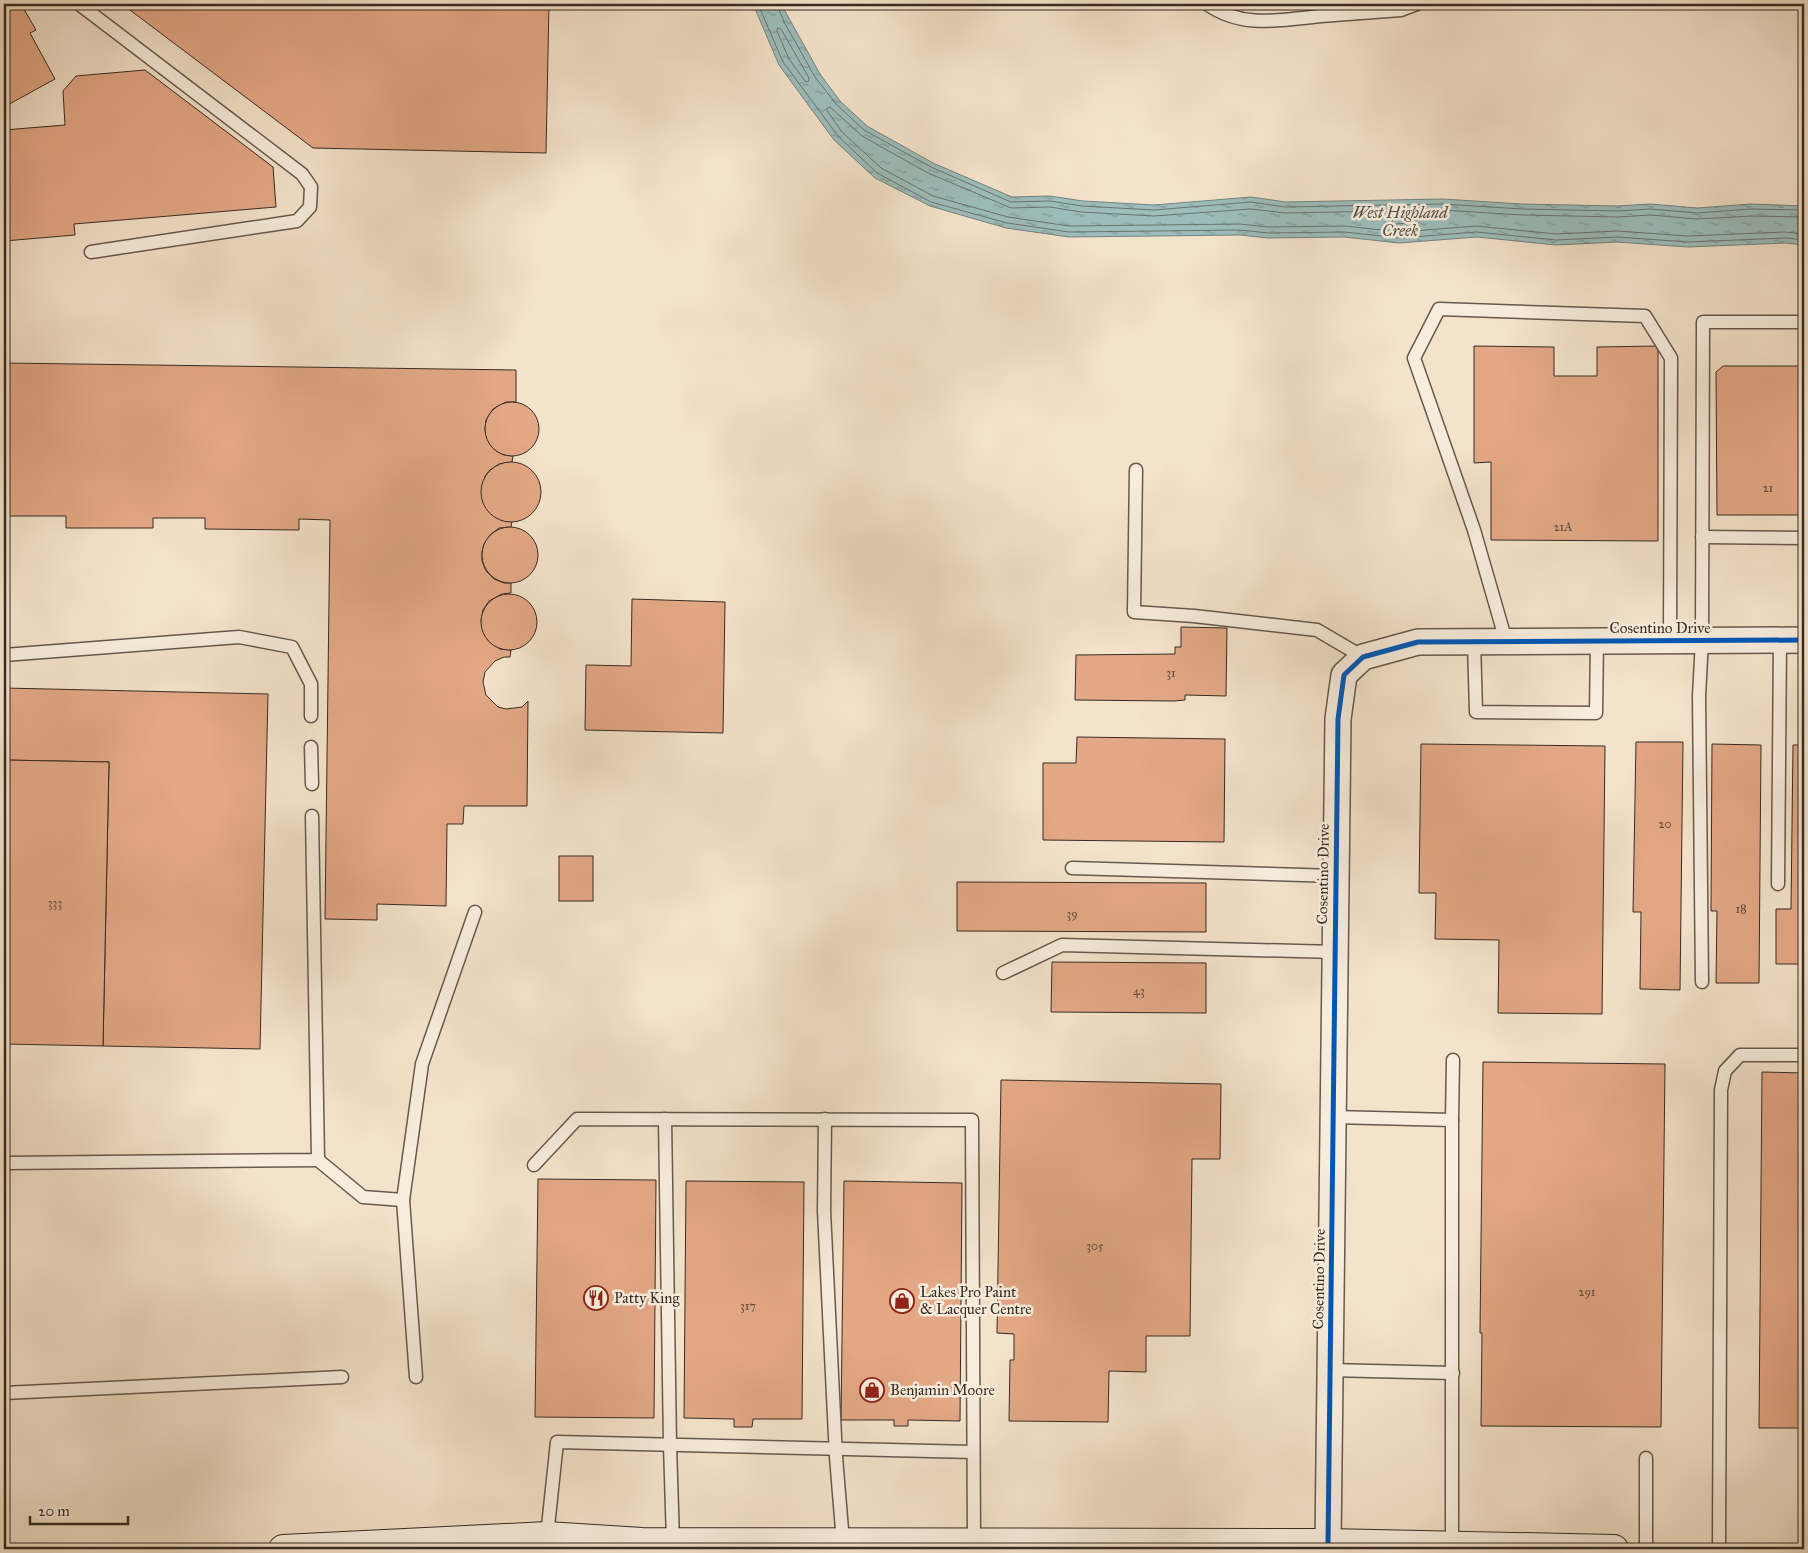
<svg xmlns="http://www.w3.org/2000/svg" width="1808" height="1553" viewBox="0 0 1808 1553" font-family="'IM FELL Great Primer',serif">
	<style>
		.water { fill: url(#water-ripples); stroke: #73837e }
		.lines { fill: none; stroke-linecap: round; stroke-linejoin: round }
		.shore { stroke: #69746f; stroke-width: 1 }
		.building { fill: #e3a886; stroke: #362b23 }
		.service-casing { stroke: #66594d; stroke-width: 15 }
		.minor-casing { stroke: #66594d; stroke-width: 28 }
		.secondary-casing { stroke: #362b23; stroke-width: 30 }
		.service { stroke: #f8eddd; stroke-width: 12 }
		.minor { stroke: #f8eddd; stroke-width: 25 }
		.secondary { stroke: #f8eddd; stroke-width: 28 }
		.cycleway-casing { stroke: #f8eddd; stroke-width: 8 }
		.cycleway { stroke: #0057b8; stroke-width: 5 }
		.labels { text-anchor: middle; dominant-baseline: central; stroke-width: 5; stroke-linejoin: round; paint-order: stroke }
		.number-label { font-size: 12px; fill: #614a3c }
		.street-label { font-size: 15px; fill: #362b23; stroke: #f8eddd }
		.poi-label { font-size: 15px; fill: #362b23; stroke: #f8eddd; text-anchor: start }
		.water-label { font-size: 16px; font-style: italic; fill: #505049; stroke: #f8eddd }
	</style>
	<defs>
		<pattern id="water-ripples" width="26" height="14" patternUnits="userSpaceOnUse" patternTransform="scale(1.25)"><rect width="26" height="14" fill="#9cbdbb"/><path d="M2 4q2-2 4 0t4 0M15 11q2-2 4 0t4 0" fill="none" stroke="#809a98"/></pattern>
	</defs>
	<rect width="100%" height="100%" fill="#f4e3cb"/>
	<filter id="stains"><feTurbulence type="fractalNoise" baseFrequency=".004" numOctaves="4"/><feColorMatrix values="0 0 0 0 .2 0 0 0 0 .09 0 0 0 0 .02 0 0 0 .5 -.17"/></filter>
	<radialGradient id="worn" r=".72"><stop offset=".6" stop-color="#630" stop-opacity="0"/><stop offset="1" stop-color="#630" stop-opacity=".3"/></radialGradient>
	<!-- water -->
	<polygon class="water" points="753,4 781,4 820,74 840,101 867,126 933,163 1012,197 1050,196 1083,201 1154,205 1251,197 1286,202 1443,199 1522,204 1618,206 1650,204 1697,208 1751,204 1804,206 1804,245 1786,243 1688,247 1617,242 1556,245 1477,237 1399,243 1344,237 1268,238 1240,235 1069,237 1006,228 930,206 875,178 834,140 779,65"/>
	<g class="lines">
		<!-- shore -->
		<g class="shore">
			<polyline points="758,4 783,62 838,136 877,173 931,202 1007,223 1069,232 1240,230 1268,233 1344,232 1400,238 1476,232 1556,240 1617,237 1688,242 1786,238 1804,240"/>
			<polyline points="777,4 784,22 815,77 837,105 864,130 931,167 1011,202 1050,201 1082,206 1154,210 1251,202 1285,207 1443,204 1522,209 1618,211 1650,209 1697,213 1751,209 1804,210"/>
			<polygon points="778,28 781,29 809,78 808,82 805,81 789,59 777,31"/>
			<polyline points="1804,217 1751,216 1697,219 1650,215 1618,217 1522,215 1443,210 1285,213 1251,209 1154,216 1081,212 1050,207 1011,208 928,173 862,136 830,107 826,109 842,132 881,168 933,196 1008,217 1069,226 1240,224 1269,227 1345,226 1400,232 1476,226 1556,234 1617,231 1688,236 1785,232 1804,234"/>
			<polygon points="1414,218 1416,221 1414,223 1393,224 1392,221 1394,219"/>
		</g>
	</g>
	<!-- building -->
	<g class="building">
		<polygon points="16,4 21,4 36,30 30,33 55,79 4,107 4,11"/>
		<polygon points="122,4 549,4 546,153 313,148"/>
		<polygon points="145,70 273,167 276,207 74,224 75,235 4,241 4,130 65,125 63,91 76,76"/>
		<polygon points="1474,346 1554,347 1554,376 1597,376 1597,347 1658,346 1658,541 1491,540 1491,462 1474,463"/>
		<polygon points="4,363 516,370 516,402 506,402 493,409 486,420 485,430 490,445 495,450 504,455 513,456 512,462 499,464 490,470 485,476 482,490 483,502 490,512 502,520 512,521 511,527 499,528 490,535 484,544 482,552 482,561 486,571 494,579 504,583 511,583 511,593 502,594 489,601 483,610 481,621 483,631 488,640 500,649 511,650 510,657 504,657 495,661 485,672 483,682 486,695 498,707 506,709 522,707 528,701 527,806 464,806 463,824 447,824 446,906 377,904 377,920 325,919 330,520 299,519 299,530 205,529 205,518 153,518 153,528 66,528 66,516 4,516"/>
		<polygon points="1723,366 1804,366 1804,515 1717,515 1716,372"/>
		<circle cx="512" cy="429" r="27"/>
		<circle cx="511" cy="492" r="30"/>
		<circle cx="510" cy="555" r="28"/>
		<circle cx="509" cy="622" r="28"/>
		<polygon points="632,599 725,602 723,733 585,730 586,665 631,666"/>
		<polygon points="1181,627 1227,628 1226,696 1185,695 1185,700 1174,701 1075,700 1076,655 1175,654 1175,647 1181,647"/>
		<polygon points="4,688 268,694 260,1049 103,1046 109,762 4,760"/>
		<polygon points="1077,737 1225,739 1224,842 1043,840 1043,763 1076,763"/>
		<polygon points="1636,742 1683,742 1680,990 1640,989 1641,912 1633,912"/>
		<polygon points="1421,744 1605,746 1602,1014 1498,1013 1499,940 1435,939 1436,893 1419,893"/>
		<polygon points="1712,744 1761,745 1759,983 1716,983 1717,911 1711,911"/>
		<polygon points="1793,745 1804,745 1804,964 1776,964 1776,909 1791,909"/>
		<polygon points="4,760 109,762 103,1046 4,1044"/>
		<rect x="559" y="856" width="34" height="45"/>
		<polygon points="957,882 1206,883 1206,932 957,931"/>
		<polygon points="1052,962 1206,963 1206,1013 1051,1012"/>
		<polygon points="1483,1062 1665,1064 1661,1427 1481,1426 1482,1333 1480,1333"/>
		<polygon points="1762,1072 1804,1073 1804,1428 1759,1428"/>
		<polygon points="1001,1080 1221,1084 1220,1159 1192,1159 1190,1336 1146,1336 1146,1372 1109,1371 1108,1422 1009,1421 1010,1360 1014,1360 1014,1334 997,1333"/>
		<polygon points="538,1179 656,1180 654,1418 535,1417"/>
		<polygon points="686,1181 804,1182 802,1419 753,1419 752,1427 734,1427 734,1419 684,1418"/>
		<polygon points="844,1181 962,1183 960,1421 908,1420 908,1426 894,1426 894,1420 841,1420"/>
	</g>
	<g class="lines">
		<defs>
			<g id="service">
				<polyline points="79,4 302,174 311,187 310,207 297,221 91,252"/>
				<path d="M 1207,4 C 1242,29 1281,20 1321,16 C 1348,14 1375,12 1401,10 L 1417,4"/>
				<polyline points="1136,470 1134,612 1194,616 1317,630 1363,657"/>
				<polyline points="1702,537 1804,538"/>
				<polyline points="1506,641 1474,530 1414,358 1439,309 1645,316 1671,358 1670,640"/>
				<polyline points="1474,642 1476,712 1596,713 1597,641"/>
				<polyline points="4,655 239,637 292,647 311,684 311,716"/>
				<polyline points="311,747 312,784"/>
				<polyline points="1072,868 1336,876"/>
				<polyline points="1778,884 1780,640"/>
				<polyline points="1003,973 1062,945 1335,952"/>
				<polyline points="1702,982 1699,696 1702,640 1703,322 1804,322"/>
				<polyline points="1333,1117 1452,1120 1452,1545"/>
				<polyline points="665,1119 670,1445 673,1541"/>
				<polyline points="825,1119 824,1211 836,1457 843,1542"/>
				<polyline points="1452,1120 1453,1060"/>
				<polyline points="318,1160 363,1197 403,1200"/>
				<polyline points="4,1163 318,1160 312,816"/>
				<polyline points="534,1165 577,1119 972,1120 974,1543"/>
				<polyline points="1330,1370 1453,1373"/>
				<polyline points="416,1377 403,1200 422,1064 475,912"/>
				<polyline points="4,1393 342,1377"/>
				<polyline points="1646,1458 1646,1549"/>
				<polyline points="547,1536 557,1442 973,1452"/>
				<polyline points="1719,1549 1721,1090 1725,1071 1740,1055 1804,1055"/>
			</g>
			<polyline id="minor" points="1328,1543 1338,719 1344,675 1363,657 1418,642 1804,640"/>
			<polyline id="secondary" points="283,1549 547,1536 642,1542 1328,1543 1614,1549"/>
		</defs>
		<!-- service casing -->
		<use href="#service" class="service-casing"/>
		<!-- minor casing -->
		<use href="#minor" class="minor-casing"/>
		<!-- secondary casing -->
		<use href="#secondary" class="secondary-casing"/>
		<!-- service -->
		<use href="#service" class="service"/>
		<!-- minor -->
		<use href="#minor" class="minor"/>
		<!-- secondary -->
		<use href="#secondary" class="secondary"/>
		<defs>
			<polyline id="cycleway" points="1328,1543 1338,719 1344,675 1363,657 1418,642 1804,640"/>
		</defs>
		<!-- cycleway casing -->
		<use href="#cycleway" class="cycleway-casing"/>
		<!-- cycleway -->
		<use href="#cycleway" class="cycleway"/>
	</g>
	<!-- icons -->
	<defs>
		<symbol id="restaurant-ring" viewBox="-11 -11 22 22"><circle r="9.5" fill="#f8eddd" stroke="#8f2418" stroke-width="1.5"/><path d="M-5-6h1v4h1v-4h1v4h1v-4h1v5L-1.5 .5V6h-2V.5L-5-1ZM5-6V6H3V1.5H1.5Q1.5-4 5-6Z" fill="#8f2418"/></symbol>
		<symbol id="shop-ring" viewBox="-11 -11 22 22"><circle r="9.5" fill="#f8eddd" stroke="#8f2418" stroke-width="1.5"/><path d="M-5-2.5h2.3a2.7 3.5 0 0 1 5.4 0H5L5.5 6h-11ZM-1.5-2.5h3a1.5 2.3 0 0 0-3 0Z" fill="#8f2418"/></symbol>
	</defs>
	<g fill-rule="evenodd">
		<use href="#restaurant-ring" x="582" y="1284" width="28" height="28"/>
		<use href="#shop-ring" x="888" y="1287" width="28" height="28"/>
		<use href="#shop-ring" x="858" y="1376" width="28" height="28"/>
	</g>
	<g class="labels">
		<!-- number labels -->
		<g class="number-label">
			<text x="1768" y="488">21</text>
			<text x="1563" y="527">21A</text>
			<text x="1171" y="673">31</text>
			<text x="1665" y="824">20</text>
			<text x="55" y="903">333</text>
			<text x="1741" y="909">18</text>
			<text x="1072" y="914">39</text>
			<text x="1139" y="991">43</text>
			<text x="1095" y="1246">305</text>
			<text x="1587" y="1292">291</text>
			<text x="748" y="1306">317</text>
		</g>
		<!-- street labels -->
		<g class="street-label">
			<text x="1660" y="628">Cosentino Drive</text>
			<text transform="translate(1323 874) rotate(-89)">Cosentino Drive</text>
			<text transform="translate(1319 1279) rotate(-89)">Cosentino Drive</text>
		</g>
		<!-- poi labels -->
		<g class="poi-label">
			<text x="920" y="1292">Lakes Pro Paint<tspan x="920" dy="17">&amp; Lacquer Centre</tspan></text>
			<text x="614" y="1298">Patty King</text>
			<text x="890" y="1390">Benjamin Moore</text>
		</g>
		<!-- water labels -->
		<g class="water-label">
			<text x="1400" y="212">West Highland<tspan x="1400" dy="18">Creek</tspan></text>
		</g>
	</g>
	<!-- margin -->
	<rect width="1808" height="1553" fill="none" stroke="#f4e3cb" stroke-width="20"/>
	<rect x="5" y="5" width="1798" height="1543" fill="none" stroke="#362b23" stroke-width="2.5"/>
	<rect x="10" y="10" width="1788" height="1533" fill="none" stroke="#362b23"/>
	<!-- scale -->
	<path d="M30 1516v8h98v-8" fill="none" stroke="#362b23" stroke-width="2.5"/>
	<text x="38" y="1516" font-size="15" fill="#362b23" stroke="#f8eddd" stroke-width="4" paint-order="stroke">20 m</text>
	<rect width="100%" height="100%" filter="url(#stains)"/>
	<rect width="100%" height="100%" fill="url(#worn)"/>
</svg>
